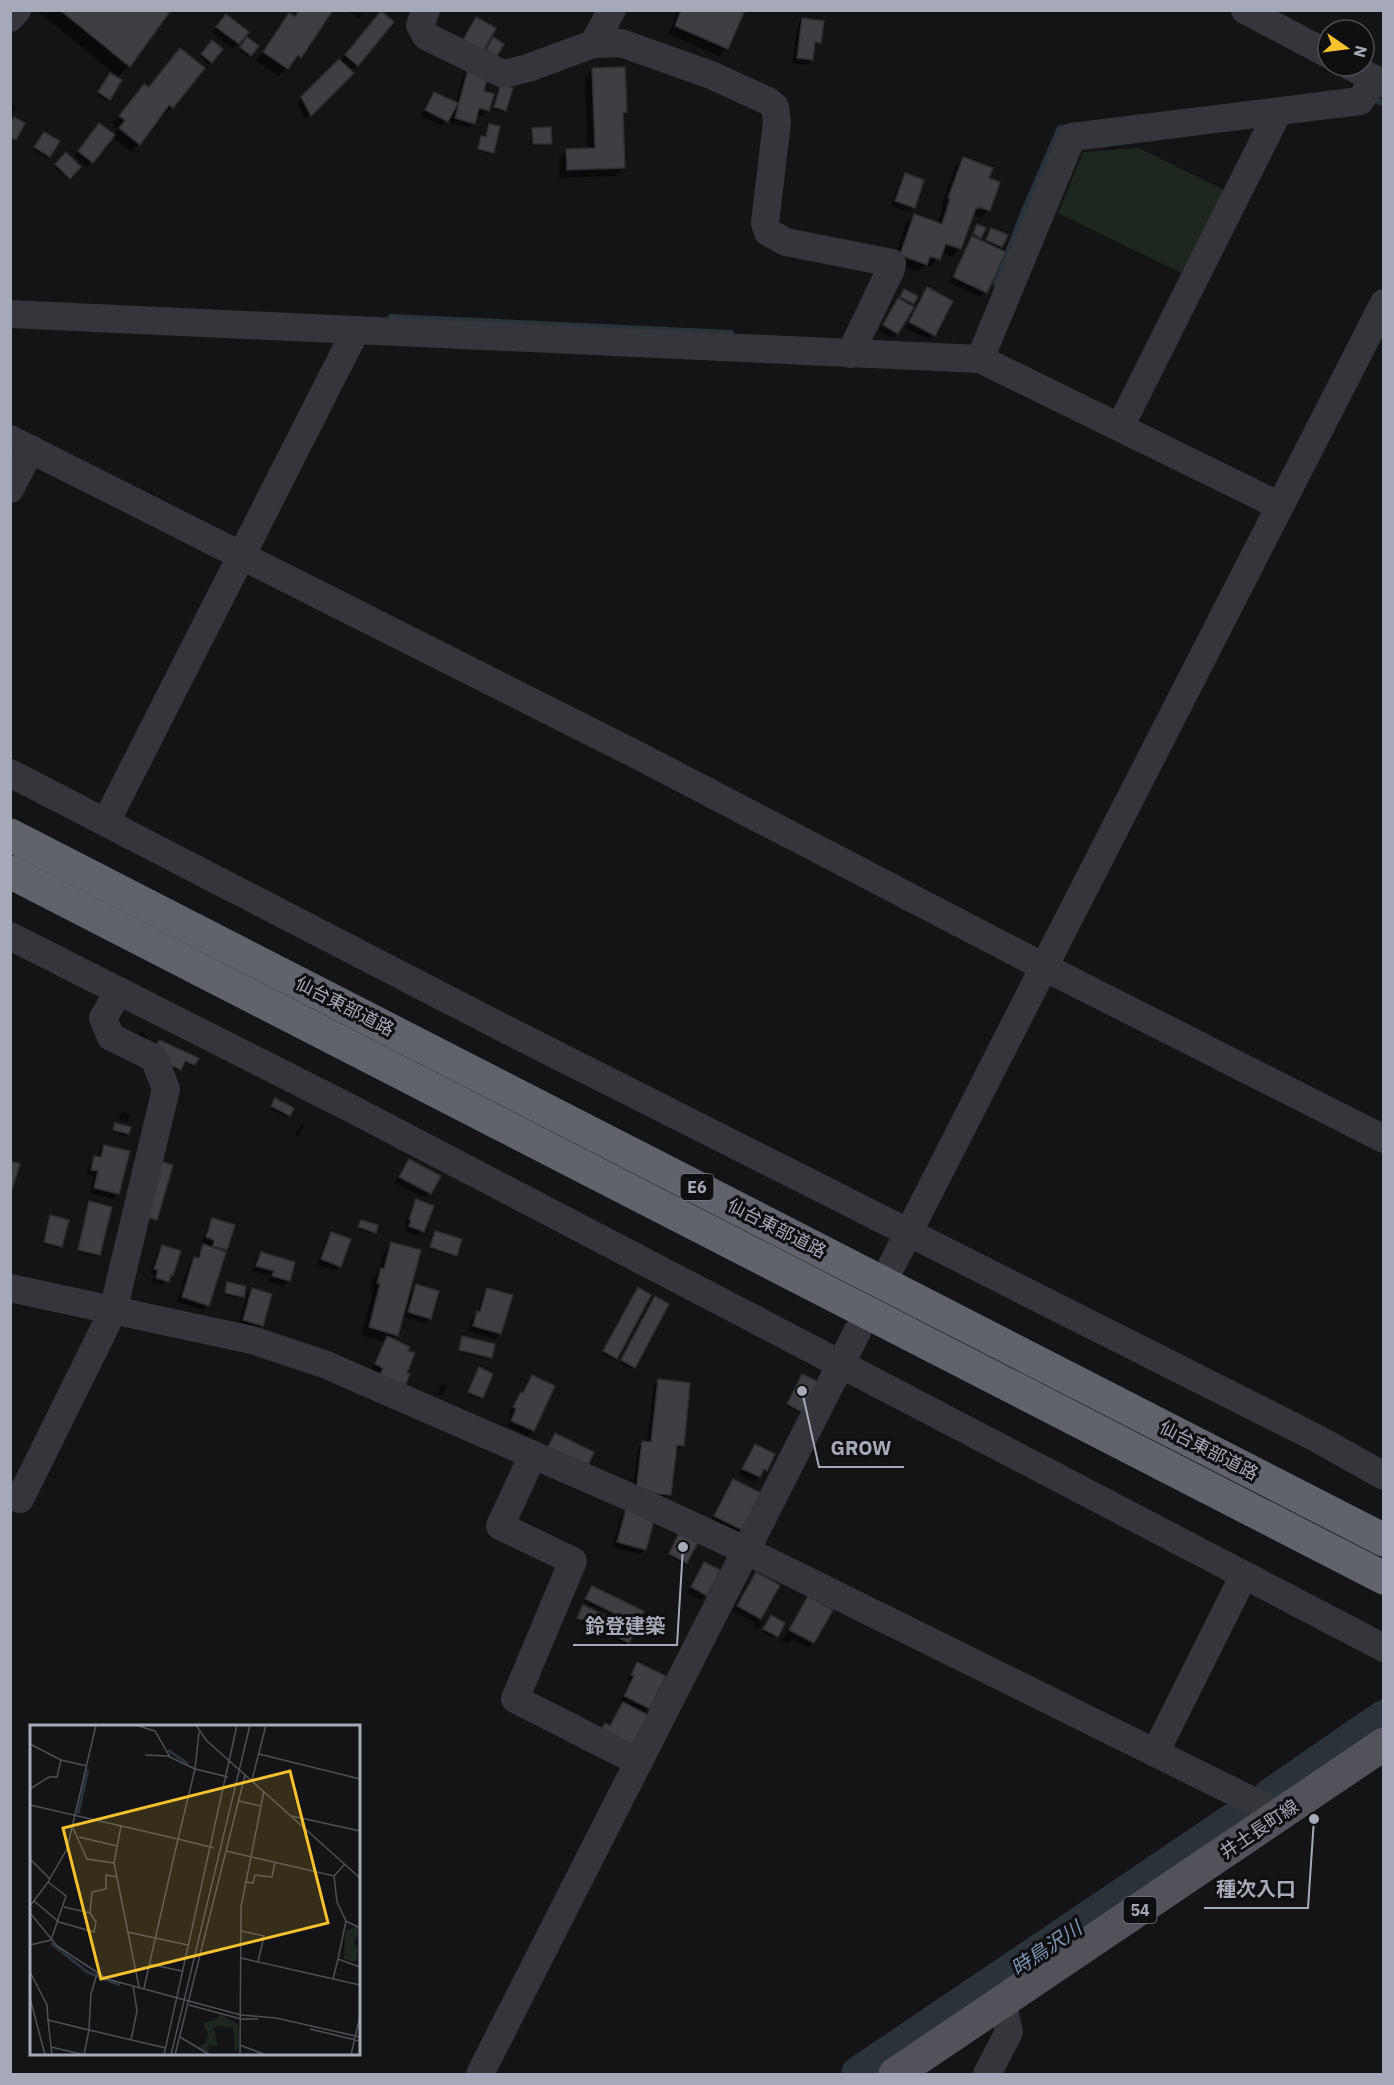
<svg xmlns="http://www.w3.org/2000/svg" width="1394" height="2085" viewBox="0 0 1394 2085" font-family="'IBM Plex Sans','Noto Sans JP',sans-serif">
	<style>
		.green { fill: #1e2620 }
		.shadow { fill: #0007 }
		.lines { fill: none; stroke-linecap: round; stroke-linejoin: round }
		.stream { stroke: #2a323a; stroke-width: 6 }
		.river { stroke: #2a323a; stroke-width: 36 }
		.building { fill: #3e3e43; stroke: #2e2e32; stroke-width: 1.5 }
		.minor { stroke: #35363b; stroke-width: 28 }
		.major { stroke: #51525a; stroke-width: 33 }
		.highway { stroke: #61636c; stroke-width: 33 }
		.labels { text-anchor: middle; dominant-baseline: central; stroke-width: 6; stroke-linejoin: round; paint-order: stroke }
		.shield { fill: #0f0f11; stroke: #797b85; stroke-width: 1.5 }
		.shield-label { font-size: 16px; font-weight: bold; fill: #a6a9b7 }
		.street-label { font-size: 18px; fill: #a6a9b7; stroke: #0f0f11 }
		.water-label { font-size: 20px; font-style: italic; fill: #7c95b3; stroke: #0f0f11 }
		.inset-river { fill: none; stroke: #2a323a; stroke-width: 3 }
		.inset-road { fill: none; stroke: #4e5056; stroke-width: 1.5 }
		.view { fill: #f5c12d; fill-opacity: 0.15; stroke: #f5c12d; stroke-width: 3 }
		.inset-edge { fill: none; stroke: #a6a9b7; stroke-width: 3 }
		.leader { fill: none; stroke: #a6a9b7; stroke-width: 2 }
		.callout-dot { fill: #a6a9b7; stroke: #0f0f11; stroke-width: 2 }
		.callout-label { font-size: 20px; text-anchor: middle; font-weight: bold; fill: #a6a9b7; stroke: #0f0f11; stroke-width: 6; stroke-linejoin: round; paint-order: stroke }
	</style>
	<rect width="100%" height="100%" fill="#141416"/>
	<!-- green -->
	<polygon class="green" points="1139,148 1228,192 1185,275 1058,213 1083,152"/>
	<!-- shadow -->
	<g class="shadow">
		<polygon points="36,10 169,10 129,66 118,77"/>
		<polygon points="298,10 331,10 300,57 292,65 290,63 279,76 256,61 281,23 289,15 293,18"/>
		<polygon points="347,10 365,10 359,19"/>
		<polygon points="678,10 743,10 727,48 719,56 668,34"/>
		<polygon points="376,18 357,65 350,72 352,73 305,119 297,103 340,61"/>
		<polygon points="803,19 819,42 814,47 811,60 806,65 792,63 798,24"/>
		<polygon points="221,21 247,32 233,49 212,33"/>
		<polygon points="248,39 250,55 248,57 239,50"/>
		<polygon points="210,44 221,49 209,64 200,57"/>
		<polygon points="180,50 172,107 164,115 161,113 139,144 131,152 111,136 87,167 74,157 95,130 113,136 118,129 112,124 137,94 148,88"/>
		<polygon points="593,69 625,112 621,115 623,168 615,176 559,178 559,159 567,150 587,150 585,77"/>
		<polygon points="468,70 482,92 488,110 483,116 476,114 474,123 469,128 450,123 452,112 442,126 421,116 429,99 434,94 456,104 463,75"/>
		<polygon points="108,77 109,99 107,101 97,95"/>
		<polygon points="501,86 505,110 503,112 493,109"/>
		<polygon points="10,103 17,107 10,117"/>
		<polygon points="490,125 492,152 490,154 477,151 480,139 482,137 485,138"/>
		<polygon points="533,129 550,143 548,145 531,146 531,131"/>
		<polygon points="42,136 49,156 47,158 33,150"/>
		<polygon points="66,154 79,167 67,179 54,167"/>
		<polygon points="963,159 987,179 989,210 981,218 972,215 960,248 952,257 941,253 939,259 931,267 925,265 918,272 893,263 906,223 914,215 938,224 943,207 941,207 955,167"/>
		<polygon points="905,175 913,207 908,212 891,206 900,180"/>
		<polygon points="978,225 980,237 977,240 984,243 990,232 1001,246 998,250 985,292 980,297 949,282"/>
		<polygon points="927,289 934,335 929,340 905,328 922,294"/>
		<polygon points="903,293 913,303 897,333 892,338 879,331"/>
		<polygon points="140,1031 148,1036 145,1040 135,1037"/>
		<polygon points="158,1044 194,1065 192,1067 183,1062 178,1071 163,1064"/>
		<polygon points="273,1102 292,1109 287,1118 270,1109"/>
		<polygon points="122,1112 131,1115 127,1122 118,1119"/>
		<polygon points="302,1124 305,1125 297,1137 295,1135"/>
		<polygon points="116,1125 128,1133 126,1136 112,1132"/>
		<polygon points="105,1146 118,1194 113,1199 90,1193 94,1176 87,1174 90,1163 95,1157 98,1158 99,1151"/>
		<polygon points="409,1161 430,1193 425,1198 395,1183 404,1166"/>
		<polygon points="417,1201 423,1231 418,1236 405,1231 407,1226 405,1225 412,1206"/>
		<polygon points="89,1203 99,1254 97,1257 77,1252 87,1205"/>
		<polygon points="51,1217 61,1246 59,1248 42,1244"/>
		<polygon points="213,1220 226,1250 223,1252 208,1305 203,1310 177,1302 189,1264 196,1259 199,1251 206,1244 202,1242 208,1225"/>
		<polygon points="361,1222 375,1232 373,1234 357,1229"/>
		<polygon points="436,1232 456,1255 454,1257 429,1249"/>
		<polygon points="332,1233 340,1266 335,1271 317,1265 327,1238"/>
		<polygon points="392,1244 407,1295 417,1286 430,1318 425,1323 402,1317 397,1335 392,1340 405,1373 404,1385 371,1369 384,1342 361,1335 373,1292 370,1291 373,1278 378,1273 384,1252"/>
		<polygon points="163,1247 172,1274 162,1286 152,1283 154,1275 150,1274 157,1252"/>
		<polygon points="261,1254 294,1263 288,1281 283,1286 268,1281 270,1276 252,1271 256,1259"/>
		<polygon points="228,1283 243,1296 240,1298 224,1295"/>
		<polygon points="488,1289 500,1334 495,1339 468,1331 472,1318 477,1313 483,1294"/>
		<polygon points="252,1290 262,1325 257,1330 238,1325 247,1295"/>
		<polygon points="636,1291 649,1296 614,1360 602,1354"/>
		<polygon points="653,1300 633,1367 631,1369 620,1363"/>
		<polygon points="463,1338 490,1357 488,1359 458,1352"/>
		<polygon points="479,1369 481,1397 479,1399 467,1394"/>
		<polygon points="532,1377 553,1387 533,1431 528,1436 507,1426 512,1414 509,1413 516,1399 522,1394 527,1382"/>
		<polygon points="800,1377 817,1383 801,1414 786,1406"/>
		<polygon points="659,1380 682,1445 677,1451 675,1450 670,1494 665,1499 632,1496 638,1448 643,1442 647,1443 654,1385"/>
		<polygon points="442,1384 448,1386 443,1395 437,1394"/>
		<polygon points="755,1446 766,1470 753,1482 738,1474 750,1451"/>
		<polygon points="733,1481 741,1529 736,1534 710,1521 728,1486"/>
		<polygon points="626,1511 645,1549 640,1554 613,1547 621,1516"/>
		<polygon points="677,1537 686,1562 684,1564 668,1556"/>
		<polygon points="704,1564 706,1595 701,1600 687,1593 699,1569"/>
		<polygon points="756,1574 760,1618 758,1620 762,1623 758,1629 753,1627 755,1623 733,1611 751,1579"/>
		<polygon points="590,1590 636,1624 634,1626 584,1602"/>
		<polygon points="808,1598 831,1610 813,1643 808,1648 792,1639 788,1644 780,1640 786,1635 803,1603"/>
		<polygon points="582,1608 628,1643 626,1645 576,1620"/>
		<polygon points="769,1619 776,1636 774,1638 762,1632"/>
		<polygon points="638,1663 648,1708 642,1714 610,1728 624,1703 620,1701 630,1681 627,1680 633,1669"/>
	</g>
	<g class="lines">
		<!-- stream -->
		<g class="stream">
			<polyline points="1374,99 1384,104"/>
			<polyline points="996,284 1024,211 1060,128 1068,127"/>
			<polyline points="391,317 731,333"/>
		</g>
		<!-- river -->
		<g class="river">
			<polyline points="1271,1796 1384,1718"/>
			<polyline points="859,2074 1232,1822"/>
		</g>
	</g>
	<!-- building -->
	<g class="building">
		<polygon points="60,10 171,10 130,67"/>
		<polygon points="299,10 333,10 301,58 298,55 288,69 263,52 289,13 295,17"/>
		<polygon points="681,10 745,10 728,49 675,26"/>
		<polygon points="381,11 394,22 358,66 345,55"/>
		<polygon points="226,14 249,32 239,44 216,27"/>
		<polygon points="476,17 496,28 481,55 461,44"/>
		<polygon points="802,18 824,21 821,43 815,42 813,60 797,58"/>
		<polygon points="247,37 259,46 251,56 240,47"/>
		<polygon points="493,37 504,44 497,56 486,50"/>
		<polygon points="212,40 223,49 212,63 201,54"/>
		<polygon points="180,48 205,68 173,108 169,105 140,145 119,128 125,120 119,116 144,84 149,87"/>
		<polygon points="339,59 354,73 311,116 301,97"/>
		<polygon points="625,67 627,112 623,113 625,168 567,170 566,149 595,148 592,68"/>
		<polygon points="468,69 488,74 484,91 494,94 489,111 479,108 475,124 455,118"/>
		<polygon points="110,73 122,80 110,100 98,92"/>
		<polygon points="501,84 513,88 506,111 494,107"/>
		<polygon points="434,92 458,103 448,122 425,110"/>
		<polygon points="14,117 25,123 16,140 10,137 10,124"/>
		<polygon points="99,123 115,135 93,163 78,151"/>
		<polygon points="489,124 500,126 494,153 478,149 481,136 486,137"/>
		<polygon points="551,127 552,144 533,144 532,128"/>
		<polygon points="44,132 60,141 50,157 34,147"/>
		<polygon points="66,152 81,167 70,179 55,164"/>
		<polygon points="963,157 993,168 989,178 1000,182 990,211 979,207 978,209 976,208 961,249 946,244 940,260 930,256 927,265 900,255 914,214 942,224 950,199 948,198"/>
		<polygon points="905,173 924,180 915,208 895,201"/>
		<polygon points="977,224 986,228 981,238 973,234"/>
		<polygon points="991,228 1008,235 1002,247 986,240"/>
		<polygon points="972,236 1006,252 987,293 953,277"/>
		<polygon points="927,287 953,301 935,336 909,322"/>
		<polygon points="904,289 918,296 914,304 900,297"/>
		<polygon points="898,298 914,307 898,334 883,325"/>
		<polygon points="159,1040 199,1058 195,1065 185,1061 181,1070 164,1062 154,1052"/>
		<polygon points="275,1098 294,1108 290,1116 271,1106"/>
		<polygon points="115,1123 131,1127 129,1134 113,1130"/>
		<polygon points="104,1145 130,1151 119,1194 94,1188 98,1171 91,1170 94,1156 101,1157"/>
		<polygon points="153,1159 173,1165 157,1220 137,1214"/>
		<polygon points="409,1159 441,1176 431,1194 399,1177"/>
		<polygon points="10,1161 20,1164 10,1196"/>
		<polygon points="416,1199 434,1206 424,1232 409,1226 411,1220 409,1219"/>
		<polygon points="89,1201 112,1207 100,1255 78,1250"/>
		<polygon points="50,1215 69,1220 62,1247 44,1242"/>
		<polygon points="212,1218 235,1225 227,1250 213,1246 214,1240 206,1237"/>
		<polygon points="361,1220 378,1225 376,1233 358,1227"/>
		<polygon points="435,1231 462,1239 457,1256 430,1247"/>
		<polygon points="331,1232 351,1239 341,1267 321,1259"/>
		<polygon points="391,1242 421,1250 398,1336 369,1327 380,1284 377,1283 381,1268 384,1269"/>
		<polygon points="203,1244 226,1252 209,1306 182,1297 194,1257 199,1258"/>
		<polygon points="162,1245 181,1251 173,1275 171,1274 169,1282 156,1278 158,1270 154,1269"/>
		<polygon points="261,1252 295,1262 290,1281 272,1276 274,1271 256,1266"/>
		<polygon points="227,1282 246,1286 244,1297 225,1293"/>
		<polygon points="416,1284 439,1291 431,1319 408,1312"/>
		<polygon points="638,1287 651,1295 617,1359 603,1351"/>
		<polygon points="252,1288 272,1294 263,1326 243,1320"/>
		<polygon points="487,1288 513,1295 501,1334 473,1326 477,1311 480,1312"/>
		<polygon points="655,1296 669,1304 635,1368 621,1360"/>
		<polygon points="387,1336 410,1347 408,1351 415,1353 407,1373 410,1374 405,1386 380,1375 383,1368 375,1364"/>
		<polygon points="462,1336 495,1344 492,1358 459,1350"/>
		<polygon points="479,1367 493,1374 483,1398 468,1392"/>
		<polygon points="802,1374 819,1382 804,1413 787,1404"/>
		<polygon points="532,1375 555,1386 534,1431 511,1421 516,1409 513,1407 521,1392 523,1393"/>
		<polygon points="658,1379 690,1383 684,1446 677,1445 671,1495 636,1492 642,1441 651,1442"/>
		<polygon points="555,1433 594,1452 586,1470 546,1451"/>
		<polygon points="755,1444 775,1454 767,1471 764,1469 760,1477 742,1469"/>
		<polygon points="733,1479 761,1493 742,1530 714,1516"/>
		<polygon points="626,1509 655,1517 646,1550 617,1542"/>
		<polygon points="679,1533 698,1542 687,1563 669,1554"/>
		<polygon points="704,1562 720,1570 707,1596 691,1587"/>
		<polygon points="756,1572 780,1585 761,1619 737,1606"/>
		<polygon points="592,1586 644,1611 638,1625 585,1599"/>
		<polygon points="808,1596 833,1610 814,1643 789,1630"/>
		<polygon points="583,1605 636,1630 629,1643 577,1618"/>
		<polygon points="771,1615 785,1623 778,1637 763,1629"/>
		<polygon points="637,1662 666,1676 650,1709 624,1696 634,1676 631,1675"/>
		<polygon points="623,1702 648,1715 632,1746 601,1730 605,1723 610,1726"/>
	</g>
	<g class="lines">
		<!-- minor -->
		<g class="minor">
			<polyline points="426,10 420,25 426,36 503,74 528,68 593,44 612,10"/>
			<polyline points="1245,10 1328,54"/>
			<polyline points="10,18 17,10"/>
			<polyline points="593,44 621,43 711,75 768,101 775,107 777,122 765,223 768,232 786,242 892,263 891,269 850,354"/>
			<polyline points="1350,66 1384,84"/>
			<polyline points="10,314 980,359 1280,506"/>
			<polyline points="980,359 1072,137 1360,101 1374,79"/>
			<polyline points="1120,427 1278,112"/>
			<polyline points="10,439 641,757 1044,967 1384,303"/>
			<polyline points="10,489 31,449"/>
			<polyline points="10,773 507,1030 1318,1439 1384,1476"/>
			<polyline points="106,822 356,330"/>
			<polyline points="10,936 354,1110 1384,1648"/>
			<polyline points="892,1265 1044,967 1384,1139"/>
			<polyline points="10,1288 252,1340 324,1364 639,1501 747,1551 1281,1815"/>
			<polyline points="533,1455 500,1526 573,1561 515,1699 639,1762"/>
			<polyline points="10,1495 20,1499 113,1311 166,1089 154,1058 111,1037 103,1018 119,991"/>
			<polyline points="1155,1753 1244,1575"/>
			<polyline points="480,2074 857,1332"/>
			<polyline points="987,2074 1009,2032 1002,2002"/>
		</g>
		<!-- major -->
		<polyline class="major" points="895,2074 1384,1744"/>
		<!-- highway -->
		<g class="highway">
			<polyline points="10,835 1384,1540"/>
			<polyline points="10,872 1384,1578"/>
		</g>
	</g>
	<g class="labels">
		<!-- shield labels -->
		<g class="shield">
			<rect x="680.5" y="1174" width="33" height="26" rx="4.5"/>
			<rect x="1123.5" y="1897" width="33" height="26" rx="4.5"/>
		</g>
		<g class="shield-label">
			<text x="697" y="1187">E6</text>
			<text x="1140" y="1910">54</text>
		</g>
		<!-- street labels -->
		<g class="street-label">
			<text transform="translate(345 1006) rotate(27)">仙台東部道路</text>
			<text transform="translate(777 1228) rotate(27)">仙台東部道路</text>
			<text transform="translate(1209 1450) rotate(27)">仙台東部道路</text>
			<text transform="translate(1259 1829) rotate(-34)">井土長町線</text>
		</g>
		<!-- water labels -->
		<g class="water-label">
			<text transform="translate(1046 1948) rotate(-34)">時鳥沢川</text>
		</g>
	</g>
	<!-- overview -->
	<g transform="translate(30 1725)">
		<rect width="330" height="330" fill="#141416"/>
		<path d="M 326,202 L 329,204 L 324,219 L 328,222 L 326,237 L 314,234 L 315,206 ZM 189,289 L 208,299 L 209,322 L 205,326 L 203,303 L 191,300 L 184,303 L 188,322 L 179,320 L 178,327 L 168,322 L 175,318 L 178,308 L 173,298 L 187,294 Z" fill="#1e2620"/>
		<path class="inset-river" d="M 138,25 L 158,39M 48,89 L 58,44M 21,218 L 57,247 L 90,260"/>
		<path class="inset-road" d="M 105,0 L 125,6 L 140,32M 166,0 L 176,15 L 330,153M 0,19 L 31,35 L 57,41M 229,29 L 330,54M 115,30 L 138,31 L 165,44 L 169,7M 222,55 L 236,0M 0,64 L 19,52 L 27,52 L 31,35M 209,76 L 230,81M 0,80 L 148,114 L 114,263M 262,91 L 330,106M 91,101 L 84,138 L 109,262M 43,103 L 57,134 L 84,138M 49,112 L 87,121M 184,123 L 148,114 L 165,44 L 198,52M 196,126 L 304,151 L 315,139M 0,134 L 20,154M 304,151 L 307,177 L 316,196M 18,157 L 37,124 L 66,0M 215,157 L 223,158 L 225,150 L 242,152 L 245,137M 4,176 L 29,197 L 64,207 L 66,197 L 60,188 L 34,182M 0,181 L 18,157 L 36,171 L 21,215 L 0,220M 0,188 L 27,221 L 77,254 L 211,290 L 246,293 L 330,312M 60,188 L 62,167 L 76,164 L 76,150 L 87,152M 211,206 L 234,211 L 228,237M 97,207 L 158,220M 211,233 L 330,260M 308,234 L 316,196 L 330,203M 119,239 L 152,246M 0,247 L 17,280 L 18,295M 303,254 L 308,234 L 330,242M 0,273 L 15,330M 159,280 L 211,294 L 228,294M 280,304 L 330,316M 150,312 L 180,330M 101,315 L 107,286 L 103,260M 210,320 L 236,330M 21,322 L 55,330M 22,330 L 18,295 L 59,305 L 61,269 L 67,249M 54,330 L 59,305 L 136,323M 134,330 L 207,0M 141,330 L 220,0M 145,330 L 215,50M 210,330 L 211,182 L 234,66M 321,330 L 330,291"/>
		<path class="view" d="M 260,46 L 298,198 L 71,254 L 33,103 Z"/>
		<rect width="330" height="330" class="inset-edge"/>
	</g>
	<!-- callouts -->
	<path class="leader" d="M802 1391L819 1467H904M683 1547L677 1645H573M1314 1819L1308 1908H1204"/>
	<g class="callout-dot">
		<circle cx="802" cy="1391" r="6"/>
		<circle cx="683" cy="1547" r="6"/>
		<circle cx="1314" cy="1819" r="6"/>
	</g>
	<g class="callout-label">
		<text x="861" y="1455">GROW</text>
		<text x="625" y="1633">鈴登建築</text>
		<text x="1256" y="1896">種次入口</text>
	</g>
	<!-- border -->
	<rect width="1394" height="2085" fill="none" stroke="#a6a9b7" stroke-width="24"/>
	<!-- north arrow -->
	<g transform="translate(1346 48) rotate(104)"><circle r="28" fill="#0f0f11" stroke="#4b4d53" stroke-width="1.5"/>
	<path d="M0-4.5L10 22L0 15L-10 22Z" fill="#f5c12d"/>
	<text y="-9" font-size="16" font-weight="bold" text-anchor="middle" fill="#a6a9b7">N</text>
	</g>
</svg>
